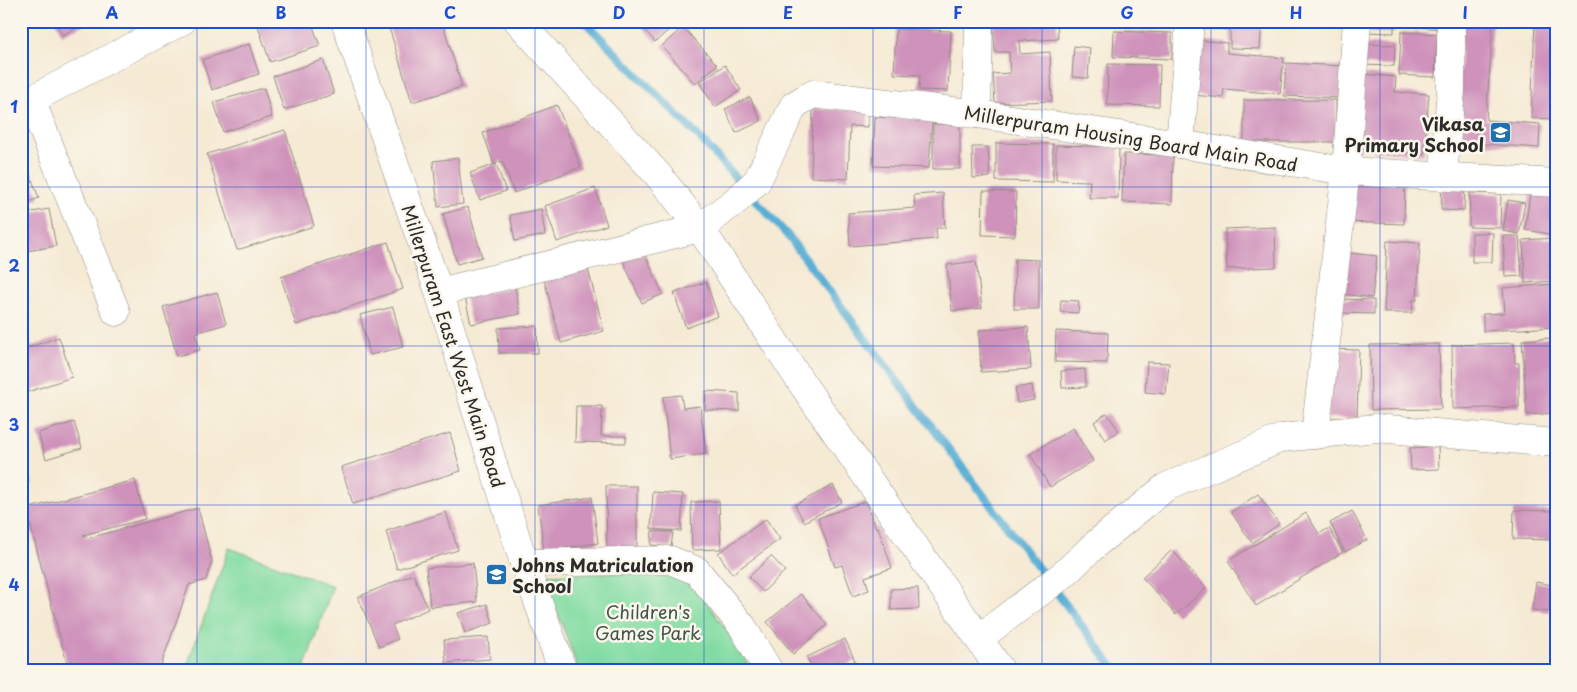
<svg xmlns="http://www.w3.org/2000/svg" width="1577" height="692" viewBox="0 0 1577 692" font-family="'Playpen Sans',sans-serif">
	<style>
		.green { fill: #82dca2; stroke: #568466 }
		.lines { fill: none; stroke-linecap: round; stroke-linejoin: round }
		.stream { stroke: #59afd5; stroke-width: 8 }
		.building { fill: #cf92bb }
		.minor-casing { stroke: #908a80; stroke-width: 29 }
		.minor { stroke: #fff; stroke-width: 28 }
		.grid { fill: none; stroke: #1d4ed8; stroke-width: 1; stroke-opacity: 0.55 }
		.labels { text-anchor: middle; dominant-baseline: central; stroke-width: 5; stroke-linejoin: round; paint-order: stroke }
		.poi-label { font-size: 18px; font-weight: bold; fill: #2b2b2b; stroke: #fbf7ec; text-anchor: end }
		.street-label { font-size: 18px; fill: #2b2b2b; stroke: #fbf7ec }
		.park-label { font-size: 18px; fill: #415749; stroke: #fbf7ec }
		.neatline { fill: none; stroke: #1d4ed8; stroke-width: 2 }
		.grid-label { font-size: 16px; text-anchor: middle; font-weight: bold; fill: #1d4ed8 }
	</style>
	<rect width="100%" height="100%" fill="#fbf7ec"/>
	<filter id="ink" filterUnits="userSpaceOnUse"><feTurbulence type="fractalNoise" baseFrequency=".02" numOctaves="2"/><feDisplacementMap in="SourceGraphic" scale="10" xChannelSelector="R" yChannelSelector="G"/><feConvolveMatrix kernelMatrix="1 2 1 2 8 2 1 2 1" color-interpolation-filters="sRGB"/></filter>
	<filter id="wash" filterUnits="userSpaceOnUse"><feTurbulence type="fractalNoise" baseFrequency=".0096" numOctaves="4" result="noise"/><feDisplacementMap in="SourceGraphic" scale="20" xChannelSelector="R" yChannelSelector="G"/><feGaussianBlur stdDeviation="1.12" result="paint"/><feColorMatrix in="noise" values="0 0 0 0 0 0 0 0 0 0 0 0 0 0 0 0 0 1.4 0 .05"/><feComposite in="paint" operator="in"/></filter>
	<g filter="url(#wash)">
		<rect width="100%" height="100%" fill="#f5ead4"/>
		<!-- green -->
		<g class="green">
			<polygon points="229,548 333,586 303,671 185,671"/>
			<polygon points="668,571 690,580 730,635 752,671 579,671 544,575"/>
		</g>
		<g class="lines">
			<!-- stream -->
			<polyline class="stream" points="584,21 698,136 788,236 1116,671"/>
		</g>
		<g id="blocks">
			<!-- building -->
			<g class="building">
				<polygon points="55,21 83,21 85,24 62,35"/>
				<polygon points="262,21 311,21 320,46 270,62 257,23"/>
				<polygon points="387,21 442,21 462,87 412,102"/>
				<polygon points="637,21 679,21 655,42"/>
				<polygon points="993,21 1057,21 1058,39 1019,41 1020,54 1050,52 1052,101 995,103 993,74 1010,73 1009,52 995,52"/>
				<polygon points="1196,21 1262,21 1260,49 1230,48 1230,30 1196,28"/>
				<polygon points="1363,21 1394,21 1394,33 1363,32"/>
				<polygon points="1406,21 1442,21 1441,29 1406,26"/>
				<polygon points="1463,21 1493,21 1486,120 1540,124 1539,148 1455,142"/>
				<polygon points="1535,21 1556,21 1556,119 1531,118"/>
				<polygon points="683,27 717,65 695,84 662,46"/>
				<polygon points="896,29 951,31 948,91 919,90 920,75 894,74"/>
				<polygon points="1114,31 1172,33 1172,59 1113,57"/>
				<polygon points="1401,32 1437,34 1435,77 1399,75"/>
				<polygon points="1199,40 1227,43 1227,53 1284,58 1280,94 1224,89 1223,98 1193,95"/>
				<polygon points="249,44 259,74 212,90 202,60"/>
				<polygon points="1360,44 1395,45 1394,66 1359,65"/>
				<polygon points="1074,46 1090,48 1088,78 1072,77"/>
				<polygon points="323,60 334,94 284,110 273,76"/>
				<polygon points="1286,63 1344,66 1343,98 1284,96"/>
				<polygon points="1108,64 1160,65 1159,106 1107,105"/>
				<polygon points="725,65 741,90 715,107 699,82"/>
				<polygon points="1362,74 1396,77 1395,92 1429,94 1424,155 1351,148"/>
				<polygon points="264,88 272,117 223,132 214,102"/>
				<polygon points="750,97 761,121 736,133 725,109"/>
				<rect x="1244" y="100" width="92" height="42"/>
				<polygon points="557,105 581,167 514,193 502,161 494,164 483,133"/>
				<polygon points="813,109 868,110 868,127 850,126 848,179 811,177"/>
				<polygon points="875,117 932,120 929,168 873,166"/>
				<rect x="933" y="124" width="27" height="45"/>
				<polygon points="285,130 314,226 237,250 207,154"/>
				<polygon points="996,143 1053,144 1053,182 996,181"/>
				<polygon points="1056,145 1119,147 1118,198 1089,198 1090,181 1056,180"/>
				<polygon points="972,147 988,147 990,177 973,178"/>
				<polygon points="21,151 39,198 21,205"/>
				<polygon points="1124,154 1173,155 1172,204 1122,202"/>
				<polygon points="458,158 463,204 438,207 433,161"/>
				<polygon points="496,164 506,191 480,200 470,173"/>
				<polygon points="1347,176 1405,178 1404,224 1345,222"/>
				<polygon points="1442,183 1465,184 1464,211 1441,210"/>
				<polygon points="595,188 607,225 557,242 545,206"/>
				<polygon points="983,191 1016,192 1015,236 982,235"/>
				<polygon points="943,193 945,228 936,228 937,239 850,246 848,213 915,208 914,195"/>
				<polygon points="1470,193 1501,194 1500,228 1469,227"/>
				<polygon points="1530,193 1556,196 1556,235 1525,230"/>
				<polygon points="1508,200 1525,203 1519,234 1503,231"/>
				<polygon points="468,207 482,257 457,264 443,214"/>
				<polygon points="49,209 56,246 21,252 21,214"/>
				<polygon points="541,209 545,235 515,241 510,215"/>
				<polygon points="1275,227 1276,267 1227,269 1225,229"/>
				<polygon points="1472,233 1493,233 1492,262 1472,262"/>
				<polygon points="1503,236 1519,236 1522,276 1505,277"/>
				<polygon points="1556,238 1556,281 1525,283 1523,240"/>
				<polygon points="1387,241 1420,243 1417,300 1413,300 1412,313 1384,313"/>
				<polygon points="388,242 403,289 296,325 281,277"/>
				<polygon points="644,252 663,294 642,303 623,261"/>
				<polygon points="1341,252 1377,256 1372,298 1336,293"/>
				<polygon points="1015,259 1039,260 1039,309 1014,309"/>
				<polygon points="976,261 982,308 952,311 947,265"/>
				<polygon points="587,265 604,331 561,343 543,276"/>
				<polygon points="706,282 718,316 686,328 674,293"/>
				<polygon points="1553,284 1556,327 1483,331 1483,314 1505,313 1503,288"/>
				<polygon points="515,287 520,314 471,324 465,297"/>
				<polygon points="217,292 226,324 195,333 200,350 177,356 163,307"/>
				<polygon points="1337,299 1374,300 1374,314 1337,313"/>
				<polygon points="1061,300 1079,301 1078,313 1060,312"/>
				<polygon points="393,307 403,347 370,355 360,315"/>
				<polygon points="537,326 538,353 499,353 498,328"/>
				<polygon points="1028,327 1031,369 981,372 979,330"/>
				<polygon points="1056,331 1108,333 1107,363 1055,362"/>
				<polygon points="59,337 72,377 22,394 21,350"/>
				<polygon points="1551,338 1552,362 1556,362 1556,413 1527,415 1522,340"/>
				<polygon points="1514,343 1515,363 1519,363 1519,407 1453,409 1452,345"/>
				<polygon points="1439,344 1441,409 1371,410 1370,345"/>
				<polygon points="1328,349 1359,350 1357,418 1327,418"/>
				<polygon points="1147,362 1169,363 1166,394 1145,392"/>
				<polygon points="1085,369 1086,387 1062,388 1061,371"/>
				<polygon points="1032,385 1034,400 1017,403 1015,388"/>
				<polygon points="706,391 739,393 739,411 705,410"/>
				<polygon points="681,395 683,408 700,406 706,454 670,459 663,397"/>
				<polygon points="576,406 602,406 601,436 626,436 626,443 575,442"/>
				<polygon points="1107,413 1119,431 1105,440 1094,422"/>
				<polygon points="74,422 82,448 46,459 38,433"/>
				<polygon points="1073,428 1093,461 1050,487 1030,454"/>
				<polygon points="450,433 461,471 353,504 341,467"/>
				<polygon points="1438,446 1439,469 1411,470 1410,448"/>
				<polygon points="21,458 29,482 21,484"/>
				<polygon points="135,480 145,519 83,535 89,538 198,508 212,561 206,580 189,585 159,671 69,671 26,509"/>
				<polygon points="833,485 842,502 804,522 795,505"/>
				<polygon points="606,486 637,486 637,554 607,555"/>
				<polygon points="653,492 683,494 681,531 651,529"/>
				<polygon points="1258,494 1279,524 1252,543 1231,512"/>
				<polygon points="592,497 598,543 544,551 538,505"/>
				<polygon points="719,501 721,549 692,550 691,502"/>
				<polygon points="866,501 876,528 878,527 892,568 865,577 869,590 853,596 842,565 835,567 818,518"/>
				<polygon points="1514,510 1556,511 1556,540 1513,539"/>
				<polygon points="1352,511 1367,540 1345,552 1330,523"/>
				<polygon points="446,512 458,550 397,569 386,531"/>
				<polygon points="1306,513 1319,534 1329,528 1343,552 1256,606 1228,561"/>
				<polygon points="766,519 780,539 732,574 718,553"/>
				<polygon points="652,531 673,532 671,547 651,545"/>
				<polygon points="1172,550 1206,588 1176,615 1142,577"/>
				<polygon points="771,556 785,571 763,592 749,577"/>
				<polygon points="473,563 477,602 430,607 426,568"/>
				<polygon points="413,574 428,609 392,625 398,639 379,647 358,597"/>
				<polygon points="1536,582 1552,585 1549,612 1532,610"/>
				<polygon points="918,588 919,609 891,610 891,589"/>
				<polygon points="801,594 827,625 793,654 767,622"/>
				<polygon points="487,604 493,623 465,633 458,613"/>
				<polygon points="488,637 490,659 446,663 444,640"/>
				<polygon points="845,639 855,661 834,671 813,671 807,657"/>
			</g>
		</g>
	</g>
	<g filter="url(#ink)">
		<use href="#blocks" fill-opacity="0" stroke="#908a80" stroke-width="1"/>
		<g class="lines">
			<defs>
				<g id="minor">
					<polyline points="345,21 439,292 524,563 563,671"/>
					<polyline points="518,21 658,175 700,228 801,382 1001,671"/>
					<polyline points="31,100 116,312"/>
					<polyline points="21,105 182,21"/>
					<polyline points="977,114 979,21"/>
					<polyline points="1180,144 1190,21"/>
					<polyline points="1443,176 1451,91 1451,21"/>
					<polyline points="439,292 700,228 738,199 757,181 794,105 813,94 977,114 1180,144 1346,171 1556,183"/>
					<polyline points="1315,435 1346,171 1357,21"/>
					<polyline points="524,563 670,560 697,571 742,626 769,671"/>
					<polyline points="979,638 1064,574 1097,543 1166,487 1282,438 1376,428 1556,443"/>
				</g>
			</defs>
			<!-- minor casing -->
			<use href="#minor" class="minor-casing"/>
			<!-- minor -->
			<use href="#minor" class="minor"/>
		</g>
	</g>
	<!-- grid -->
	<path class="grid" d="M 197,21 L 197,671M 366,21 L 366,671M 535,21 L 535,671M 704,21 L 704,671M 873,21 L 873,671M 1042,21 L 1042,671M 1211,21 L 1211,671M 1380,21 L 1380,671M 21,187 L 1556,187M 21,346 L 1556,346M 21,505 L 1556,505"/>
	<!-- icons -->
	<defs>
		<symbol id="school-square" viewBox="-11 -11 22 22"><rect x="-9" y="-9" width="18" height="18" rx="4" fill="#1f6fb2" stroke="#fbf7ec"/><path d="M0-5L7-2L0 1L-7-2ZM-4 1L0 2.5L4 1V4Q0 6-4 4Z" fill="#fff"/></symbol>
	</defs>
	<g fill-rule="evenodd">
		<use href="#school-square" x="1488" y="120" width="25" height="25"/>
		<use href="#school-square" x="484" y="562" width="25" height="25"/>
	</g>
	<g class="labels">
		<!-- poi labels -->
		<g class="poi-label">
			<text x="1484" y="123">Vikasa<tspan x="1484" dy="21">Primary School</tspan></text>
			<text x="512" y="564" text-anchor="start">Johns Matriculation<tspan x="512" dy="21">School</tspan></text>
		</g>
		<!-- street labels -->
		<g class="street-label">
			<text transform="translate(1131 138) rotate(9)">Millerpuram Housing Board Main Road</text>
			<text transform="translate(454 346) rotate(72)">Millerpuram East West Main Road</text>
		</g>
		<!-- park labels -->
		<g class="park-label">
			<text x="648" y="611">Children's<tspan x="648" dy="21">Games Park</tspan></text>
		</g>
	</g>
	<!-- margin -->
	<rect width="1577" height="692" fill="none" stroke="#fbf7ec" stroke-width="55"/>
	<rect x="28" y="28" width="1522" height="636" class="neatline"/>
	<g class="grid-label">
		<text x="112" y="19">A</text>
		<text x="281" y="19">B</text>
		<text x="450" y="19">C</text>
		<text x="619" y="19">D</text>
		<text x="788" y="19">E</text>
		<text x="958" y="19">F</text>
		<text x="1127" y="19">G</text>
		<text x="1296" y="19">H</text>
		<text x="1465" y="19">I</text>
		<text x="14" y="113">1</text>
		<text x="14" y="272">2</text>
		<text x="14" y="431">3</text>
		<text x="14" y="591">4</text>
	</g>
</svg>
